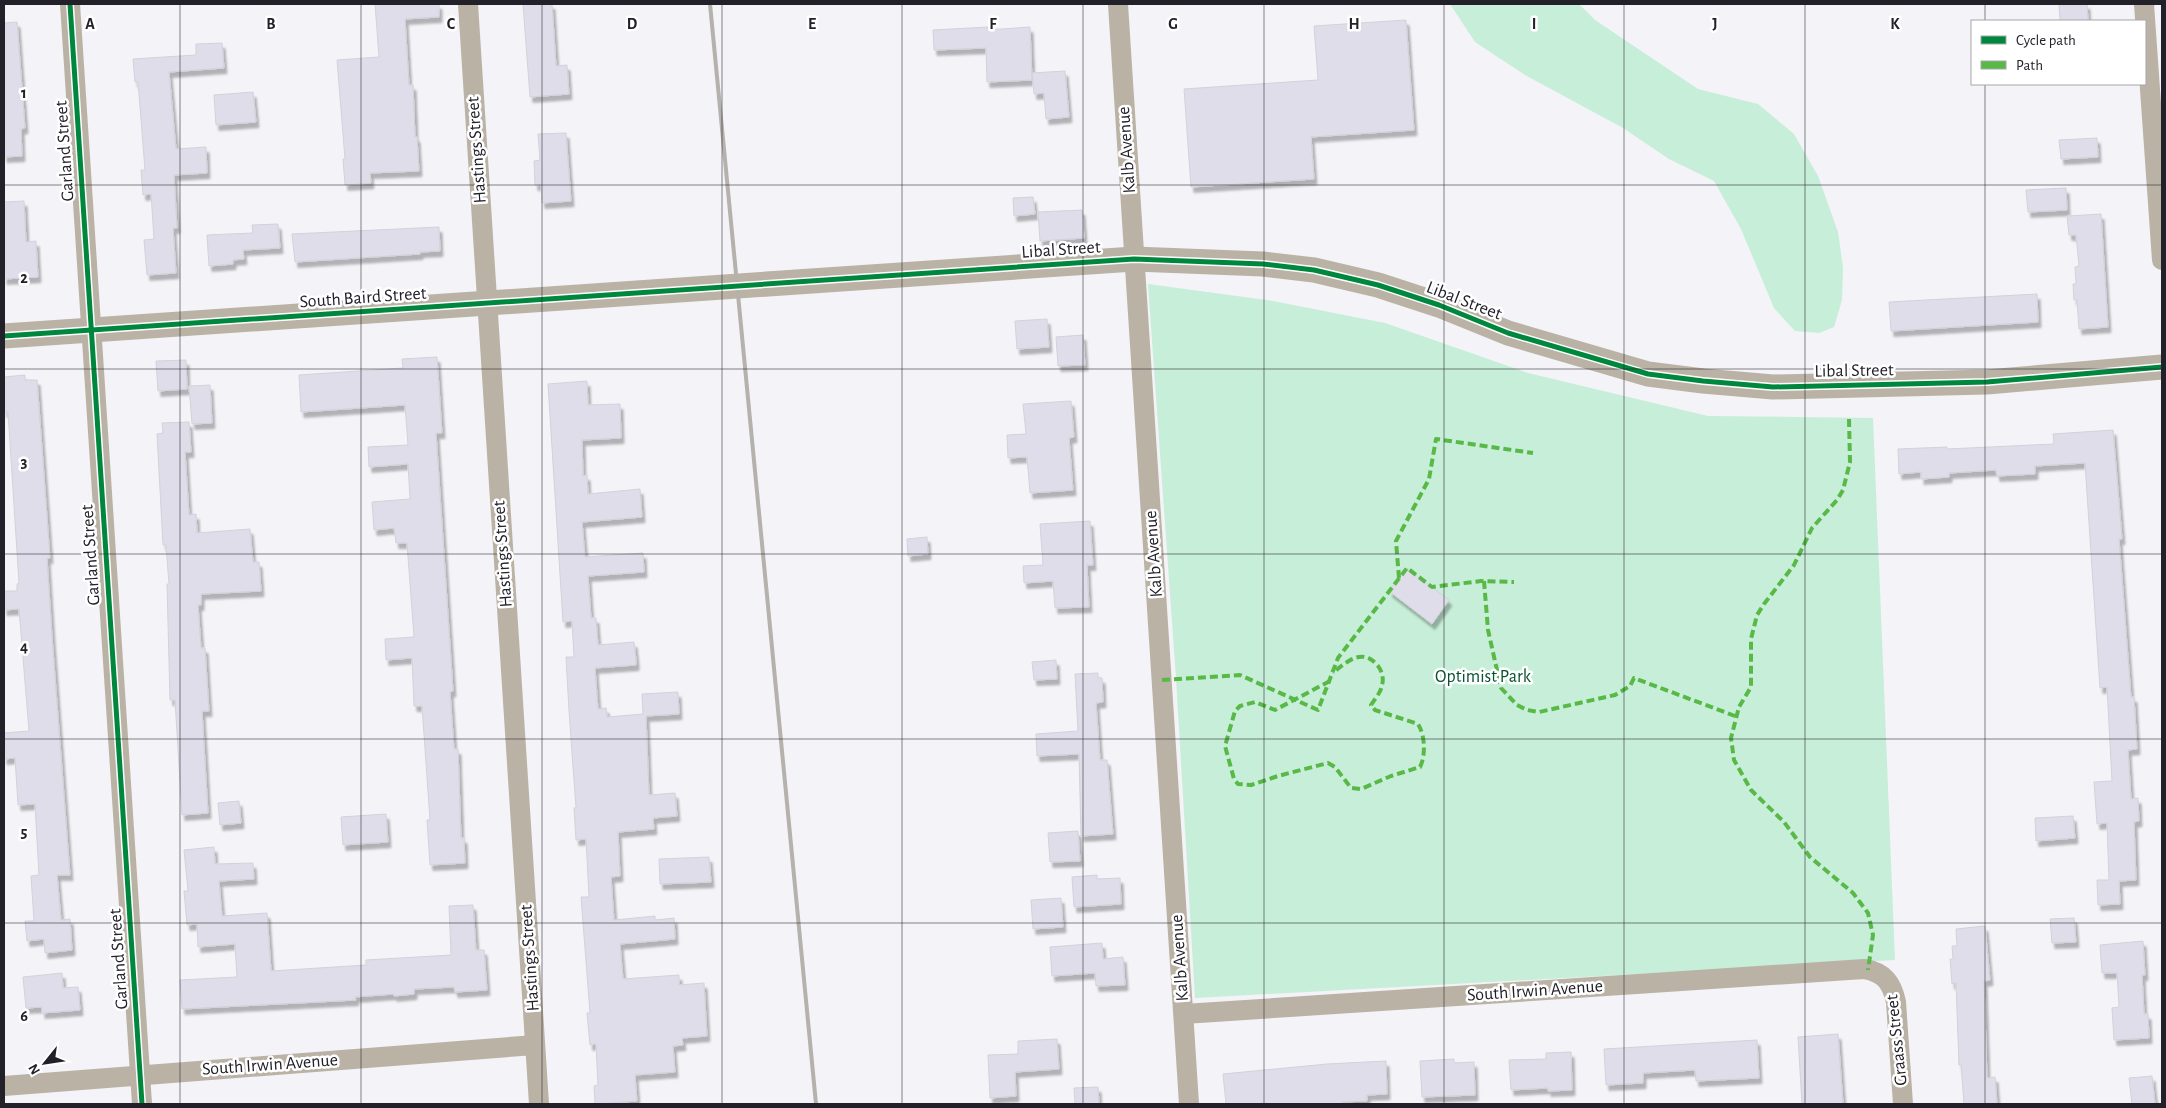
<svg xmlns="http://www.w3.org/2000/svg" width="2166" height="1108" viewBox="0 0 2166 1108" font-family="'Alegreya Sans',sans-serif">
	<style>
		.green { fill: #c7eed8 }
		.building { fill: #dfdde9; stroke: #d3d1d9; filter: url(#shadow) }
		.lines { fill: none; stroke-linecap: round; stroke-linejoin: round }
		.minor { stroke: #bbb2a6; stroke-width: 20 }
		.tertiary { stroke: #bbb2a6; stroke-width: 25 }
		.rail { stroke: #b5b1ad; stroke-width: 4 }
		.quiet { stroke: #58b947; stroke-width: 4; stroke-dasharray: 8 4; stroke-linecap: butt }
		.cycleway-casing { stroke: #fff; stroke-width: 8 }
		.cycleway { stroke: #00873e; stroke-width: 5 }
		.grid { fill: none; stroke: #222029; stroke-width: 1; stroke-opacity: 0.55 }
		.labels { text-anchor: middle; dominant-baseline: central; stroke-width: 5; stroke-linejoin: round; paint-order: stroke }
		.street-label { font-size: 18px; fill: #222029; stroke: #fff }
		.park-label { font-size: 18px; fill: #06512f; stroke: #fff }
		.grid-label { font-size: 16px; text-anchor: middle; font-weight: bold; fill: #222029; stroke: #fff; stroke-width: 5; stroke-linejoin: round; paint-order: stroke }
	</style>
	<defs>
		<filter id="shadow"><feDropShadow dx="3" dy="5.5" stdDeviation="1" flood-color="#0004"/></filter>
	</defs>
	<rect width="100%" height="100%" fill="#f3f3f8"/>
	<!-- green -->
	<g class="green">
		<polygon points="1450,4 1579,4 1595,20 1698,89 1758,104 1794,134 1818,176 1838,232 1843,268 1842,300 1834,327 1819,333 1795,331 1774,308 1741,229 1714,181 1669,159 1623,128 1525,75 1475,42"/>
		<polygon points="1148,284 1273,301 1385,323 1528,373 1708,416 1873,418 1895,960 1195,998 1176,678"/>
	</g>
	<!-- building -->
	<g class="building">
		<polygon points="375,4 439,4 439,17 405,19 409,85 413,85 415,137 417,137 419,171 370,173 371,183 345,185 343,159 345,159 337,60 379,57"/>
		<polygon points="523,4 552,4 556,66 567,65 569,94 530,97"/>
		<polygon points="2059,4 2087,4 2088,21 2060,21"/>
		<polygon points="1406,20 1414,130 1311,137 1314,179 1191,187 1184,89 1318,80 1314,26"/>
		<polygon points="17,22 25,128 21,129 22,156 4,157 4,23"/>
		<polygon points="988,27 988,30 1030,27 1032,80 987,82 986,48 934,50 933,30"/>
		<polygon points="222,43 224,68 169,72 176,149 206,147 207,173 174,175 177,228 173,228 176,273 147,275 144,240 154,239 151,194 143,195 141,170 145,170 141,119 138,82 135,82 133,59 196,55 196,44"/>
		<polygon points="1065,71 1069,117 1046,119 1044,93 1034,94 1032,73"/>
		<polygon points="253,92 256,122 216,125 214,95"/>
		<polygon points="566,133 571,201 542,203 541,185 535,185 534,161 540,160 538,134"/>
		<polygon points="2097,138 2098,157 2061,159 2059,140"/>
		<polygon points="2066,188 2067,210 2028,212 2026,190"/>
		<polygon points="1033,197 1035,214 1014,216 1013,198"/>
		<polygon points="24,201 26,242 36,241 38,277 4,279 4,202"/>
		<polygon points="1082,210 1084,238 1040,241 1038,212"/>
		<polygon points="2101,214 2108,327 2079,329 2077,300 2074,300 2073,284 2076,284 2075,267 2079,266 2076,235 2069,235 2067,216"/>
		<polygon points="278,224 280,248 243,250 244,259 233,260 233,264 209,266 207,235 253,233 252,225"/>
		<polygon points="439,227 440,251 420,252 420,254 295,262 292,234"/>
		<polygon points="2037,294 2038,322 1891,331 1889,302"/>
		<polygon points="1047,319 1049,347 1017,349 1015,321"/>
		<polygon points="1083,335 1085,365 1058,366 1056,337"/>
		<polygon points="437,357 442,433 436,433 453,691 450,692 454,749 458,749 461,838 464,838 465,863 430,865 427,820 430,820 422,706 414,706 412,658 386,660 385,639 414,637 407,543 396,543 394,528 374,530 372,502 410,499 408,464 369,467 368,447 408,445 405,405 301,412 299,375 403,368 402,359"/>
		<polygon points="186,360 187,389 158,391 156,361"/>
		<polygon points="25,375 25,380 37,380 50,558 47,558 52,637 70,875 57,875 61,920 70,919 72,950 45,953 44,939 27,941 25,921 34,921 31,876 39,875 35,804 18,805 15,758 4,759 4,733 29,731 19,609 4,610 4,591 17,591 17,584 19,583 8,412 4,412 4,377"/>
		<polygon points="587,381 588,405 620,404 621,438 582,440 583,476 587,475 588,494 640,489 642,517 582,522 585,557 643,553 644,572 588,576 591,618 596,618 598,645 634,642 636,660 636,665 595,668 598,709 606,708 607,717 643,714 642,694 678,692 679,714 646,716 649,795 675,793 677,816 653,818 654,829 618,832 620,876 611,877 614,920 655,916 655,920 674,918 675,939 620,944 623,979 679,975 679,985 704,983 707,1036 682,1038 683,1045 673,1046 675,1072 635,1075 637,1101 598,1104 595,1104 594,1086 598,1085 596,1044 590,1045 587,1013 590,1013 581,897 589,897 586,839 576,840 574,808 576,808 569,711 566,657 574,657 572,621 563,622 548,384"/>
		<polygon points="210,385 212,423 192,424 189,386"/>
		<polygon points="1071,401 1074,437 1069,438 1073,490 1030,493 1027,457 1008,458 1007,435 1026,434 1023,404"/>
		<polygon points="189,422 191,452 185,452 189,515 196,514 197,533 250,529 253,562 259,562 261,591 201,594 201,605 198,605 201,648 205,648 209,711 202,711 208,813 182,815 175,700 170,700 167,584 169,584 166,545 163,545 157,434 163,433 162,423"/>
		<polygon points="2113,430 2122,539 2119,539 2131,697 2134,697 2137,749 2128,750 2131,799 2138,798 2139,821 2134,822 2136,880 2119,881 2120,904 2098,905 2097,880 2109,880 2107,823 2097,824 2094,782 2112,781 2107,687 2100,688 2085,463 2035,466 2035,474 1997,476 1996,470 1949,473 1949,477 1921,479 1921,472 1899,474 1898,449 1947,447 1947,449 2054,444 2053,434"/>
		<polygon points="1090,521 1093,565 1087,565 1089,607 1055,608 1053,581 1024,583 1023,566 1043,565 1040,524"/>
		<polygon points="927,537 928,554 908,556 907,539"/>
		<polygon points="1407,568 1449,600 1432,624 1389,591"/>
		<polygon points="1056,660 1057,679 1034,680 1032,662"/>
		<polygon points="1098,673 1098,678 1102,678 1103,702 1096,703 1100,760 1107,760 1113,834 1081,836 1079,754 1037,756 1036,734 1078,731 1075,674"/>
		<polygon points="239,801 241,823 220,825 218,803"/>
		<polygon points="386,814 388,842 343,845 341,817"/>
		<polygon points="2073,816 2075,838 2036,841 2035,818"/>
		<polygon points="1078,831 1080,861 1050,862 1048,833"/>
		<polygon points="214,847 215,864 253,863 254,879 219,881 222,916 267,913 271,971 366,965 366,960 451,955 449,906 473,905 476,950 484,950 487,990 455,992 454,987 414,989 414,994 394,996 394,994 355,997 356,1000 182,1009 180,980 237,977 235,944 198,947 197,924 187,925 184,891 188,891 184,850"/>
		<polygon points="709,857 711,882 660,884 659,859"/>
		<polygon points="1097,875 1097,879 1120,878 1121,904 1074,907 1072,877"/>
		<polygon points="1061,898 1063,927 1033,929 1031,900"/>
		<polygon points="2074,918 2076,942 2052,943 2050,919"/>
		<polygon points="1985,926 1990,980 1984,981 1987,1078 1995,1077 1997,1104 1964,1104 1961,1065 1959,1065 1956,983 1952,984 1950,959 1953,959 1952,946 1957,946 1956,929"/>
		<polygon points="2143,941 2145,975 2142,975 2144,1014 2148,1014 2149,1038 2114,1040 2112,1008 2119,1007 2117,973 2102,973 2100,945"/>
		<polygon points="1102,943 1103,959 1123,957 1125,985 1096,986 1095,973 1052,976 1050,947"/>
		<polygon points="62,973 63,988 78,987 80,1010 42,1013 42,1007 26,1008 23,977"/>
		<polygon points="1838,1034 1843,1104 1802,1104 1798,1037"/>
		<polygon points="1057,1039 1059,1069 1015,1072 1016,1096 990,1098 988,1055 1018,1054 1018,1041"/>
		<polygon points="1757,1040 1759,1078 1696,1081 1695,1070 1643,1073 1643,1083 1606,1085 1604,1049"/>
		<polygon points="1571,1052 1572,1090 1548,1091 1548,1088 1511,1090 1509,1060 1546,1059 1546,1053"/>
		<polygon points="1454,1059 1454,1063 1474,1062 1475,1095 1422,1097 1420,1061"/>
		<polygon points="1386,1061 1387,1094 1367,1095 1367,1101 1342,1102 1342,1104 1226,1104 1223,1074 1327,1064"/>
		<polygon points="2152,1076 2155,1104 2132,1104 2129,1078"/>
		<polygon points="1098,1087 1099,1104 1075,1104 1074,1088"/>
	</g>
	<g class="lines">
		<!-- minor -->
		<g class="minor">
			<polyline points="70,4 142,1104"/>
			<polyline points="468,4 539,1104"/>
			<polyline points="1118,4 1189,1104"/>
			<polyline points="2144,4 2162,260"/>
			<path d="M 1184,1014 L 1864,969 C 1884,972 1892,983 1896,1002 L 1903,1104"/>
			<polyline points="4,1086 535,1045"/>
		</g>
		<!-- tertiary -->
		<polyline class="tertiary" points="4,336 1134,259 1263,264 1314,270 1378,285 1439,305 1508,333 1648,374 1703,381 1773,387 1987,382 2162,367"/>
		<!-- rail -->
		<polyline class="rail" points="710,4 816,1104"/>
		<!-- quiet -->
		<g class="quiet">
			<polyline points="1849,419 1850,462 1843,490 1837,500 1812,528 1794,565 1764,604 1757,615 1751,639 1751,687 1739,707 1731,738 1734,760 1751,790 1784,822 1810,857 1853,893 1868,913 1873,935 1868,970"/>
			<polyline points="1399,578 1396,541 1429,479 1436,439 1533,453"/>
			<polyline points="1484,581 1488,630 1501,688 1517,705 1527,710 1539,712 1615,695 1630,686 1634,678 1735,716"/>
			<polyline points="1162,680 1240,675 1318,710 1338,658 1407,568 1432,587 1481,581 1514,582"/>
			<path d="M 1330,681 L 1275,710 L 1255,702 L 1240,706 L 1235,711 L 1225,746 L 1234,779 L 1238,784 L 1251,785 L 1278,776 L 1328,763 L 1335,767 L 1351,788 L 1361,789 L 1391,776 L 1420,767 C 1426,755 1425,735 1418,724 L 1375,710 L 1371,705 C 1375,699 1381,692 1382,685 C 1384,679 1382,671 1378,666 C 1363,647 1347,661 1333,673"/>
		</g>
		<defs>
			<g id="cycleway">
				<polyline points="70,4 142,1104"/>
				<polyline points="4,336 1134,259 1263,264 1314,270 1378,285 1439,305 1508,333 1648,374 1703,381 1773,387 1987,382 2162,367"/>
			</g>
		</defs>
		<!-- cycleway casing -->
		<use href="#cycleway" class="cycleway-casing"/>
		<!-- cycleway -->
		<use href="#cycleway" class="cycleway"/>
	</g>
	<!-- grid -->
	<path class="grid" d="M 180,4 L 180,1104M 361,4 L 361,1104M 542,4 L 542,1104M 722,4 L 722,1104M 902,4 L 902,1104M 1083,4 L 1083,1104M 1264,4 L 1264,1104M 1444,4 L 1444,1104M 1624,4 L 1624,1104M 1805,4 L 1805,1104M 1985,4 L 1985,21M 1985,84 L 1985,1104M 4,185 L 2162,185M 4,369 L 2162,369M 4,554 L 2162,554M 4,739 L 2162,739M 4,923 L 2162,923"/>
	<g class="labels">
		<!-- street labels -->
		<g class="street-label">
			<text transform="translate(477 150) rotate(-94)">Hastings Street</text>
			<text transform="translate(1127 150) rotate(-94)">Kalb Avenue</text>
			<text transform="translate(65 151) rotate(-94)">Garland Street</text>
			<text transform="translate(1061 250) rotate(-4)">Libal Street</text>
			<text transform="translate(363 298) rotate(-4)">South Baird Street</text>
			<text transform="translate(1464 301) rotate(21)">Libal Street</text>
			<text transform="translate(1854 371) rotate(-1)">Libal Street</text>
			<text transform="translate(503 554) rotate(-94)">Hastings Street</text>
			<text transform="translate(1154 554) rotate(-94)">Kalb Avenue</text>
			<text transform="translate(91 555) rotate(-94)">Garland Street</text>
			<text transform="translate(530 958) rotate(-94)">Hastings Street</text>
			<text transform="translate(1180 958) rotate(-94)">Kalb Avenue</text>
			<text transform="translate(119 959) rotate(-94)">Garland Street</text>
			<text transform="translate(1535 991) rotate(-4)">South Irwin Avenue</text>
			<text transform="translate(1897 1040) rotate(-96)">Graass Street</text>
			<text transform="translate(270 1065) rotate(-4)">South Irwin Avenue</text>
		</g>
		<!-- park labels -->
		<g class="park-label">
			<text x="1483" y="677">Optimist Park</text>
		</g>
	</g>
	<g class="grid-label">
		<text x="90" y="29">A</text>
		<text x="271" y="29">B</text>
		<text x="451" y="29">C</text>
		<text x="632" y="29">D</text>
		<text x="812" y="29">E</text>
		<text x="993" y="29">F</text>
		<text x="1173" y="29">G</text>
		<text x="1354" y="29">H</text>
		<text x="1534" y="29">I</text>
		<text x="1715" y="29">J</text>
		<text x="1895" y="29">K</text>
		<text x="24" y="98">1</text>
		<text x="24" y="283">2</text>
		<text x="24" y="467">3</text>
		<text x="24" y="652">4</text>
		<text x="24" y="837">5</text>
		<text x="24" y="1021">6</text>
	</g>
	<!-- border -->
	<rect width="2166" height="1108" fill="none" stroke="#222029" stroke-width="10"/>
	<!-- legend -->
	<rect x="1971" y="20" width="175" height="65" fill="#ffffff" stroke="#a7a6a9"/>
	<rect x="1981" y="36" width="25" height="8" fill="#00873e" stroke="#a7a6a9"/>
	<text x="2016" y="45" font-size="15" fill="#222029">Cycle path</text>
	<rect x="1981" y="61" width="25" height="8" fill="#58b947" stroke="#a7a6a9"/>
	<text x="2016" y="70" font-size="15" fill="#222029">Path</text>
	<!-- north arrow -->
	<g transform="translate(45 1063) rotate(240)" stroke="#ffffff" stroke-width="4" paint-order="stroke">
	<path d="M0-4L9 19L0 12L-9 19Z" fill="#222029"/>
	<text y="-8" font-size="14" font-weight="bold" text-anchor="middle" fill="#222029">N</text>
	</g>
</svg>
